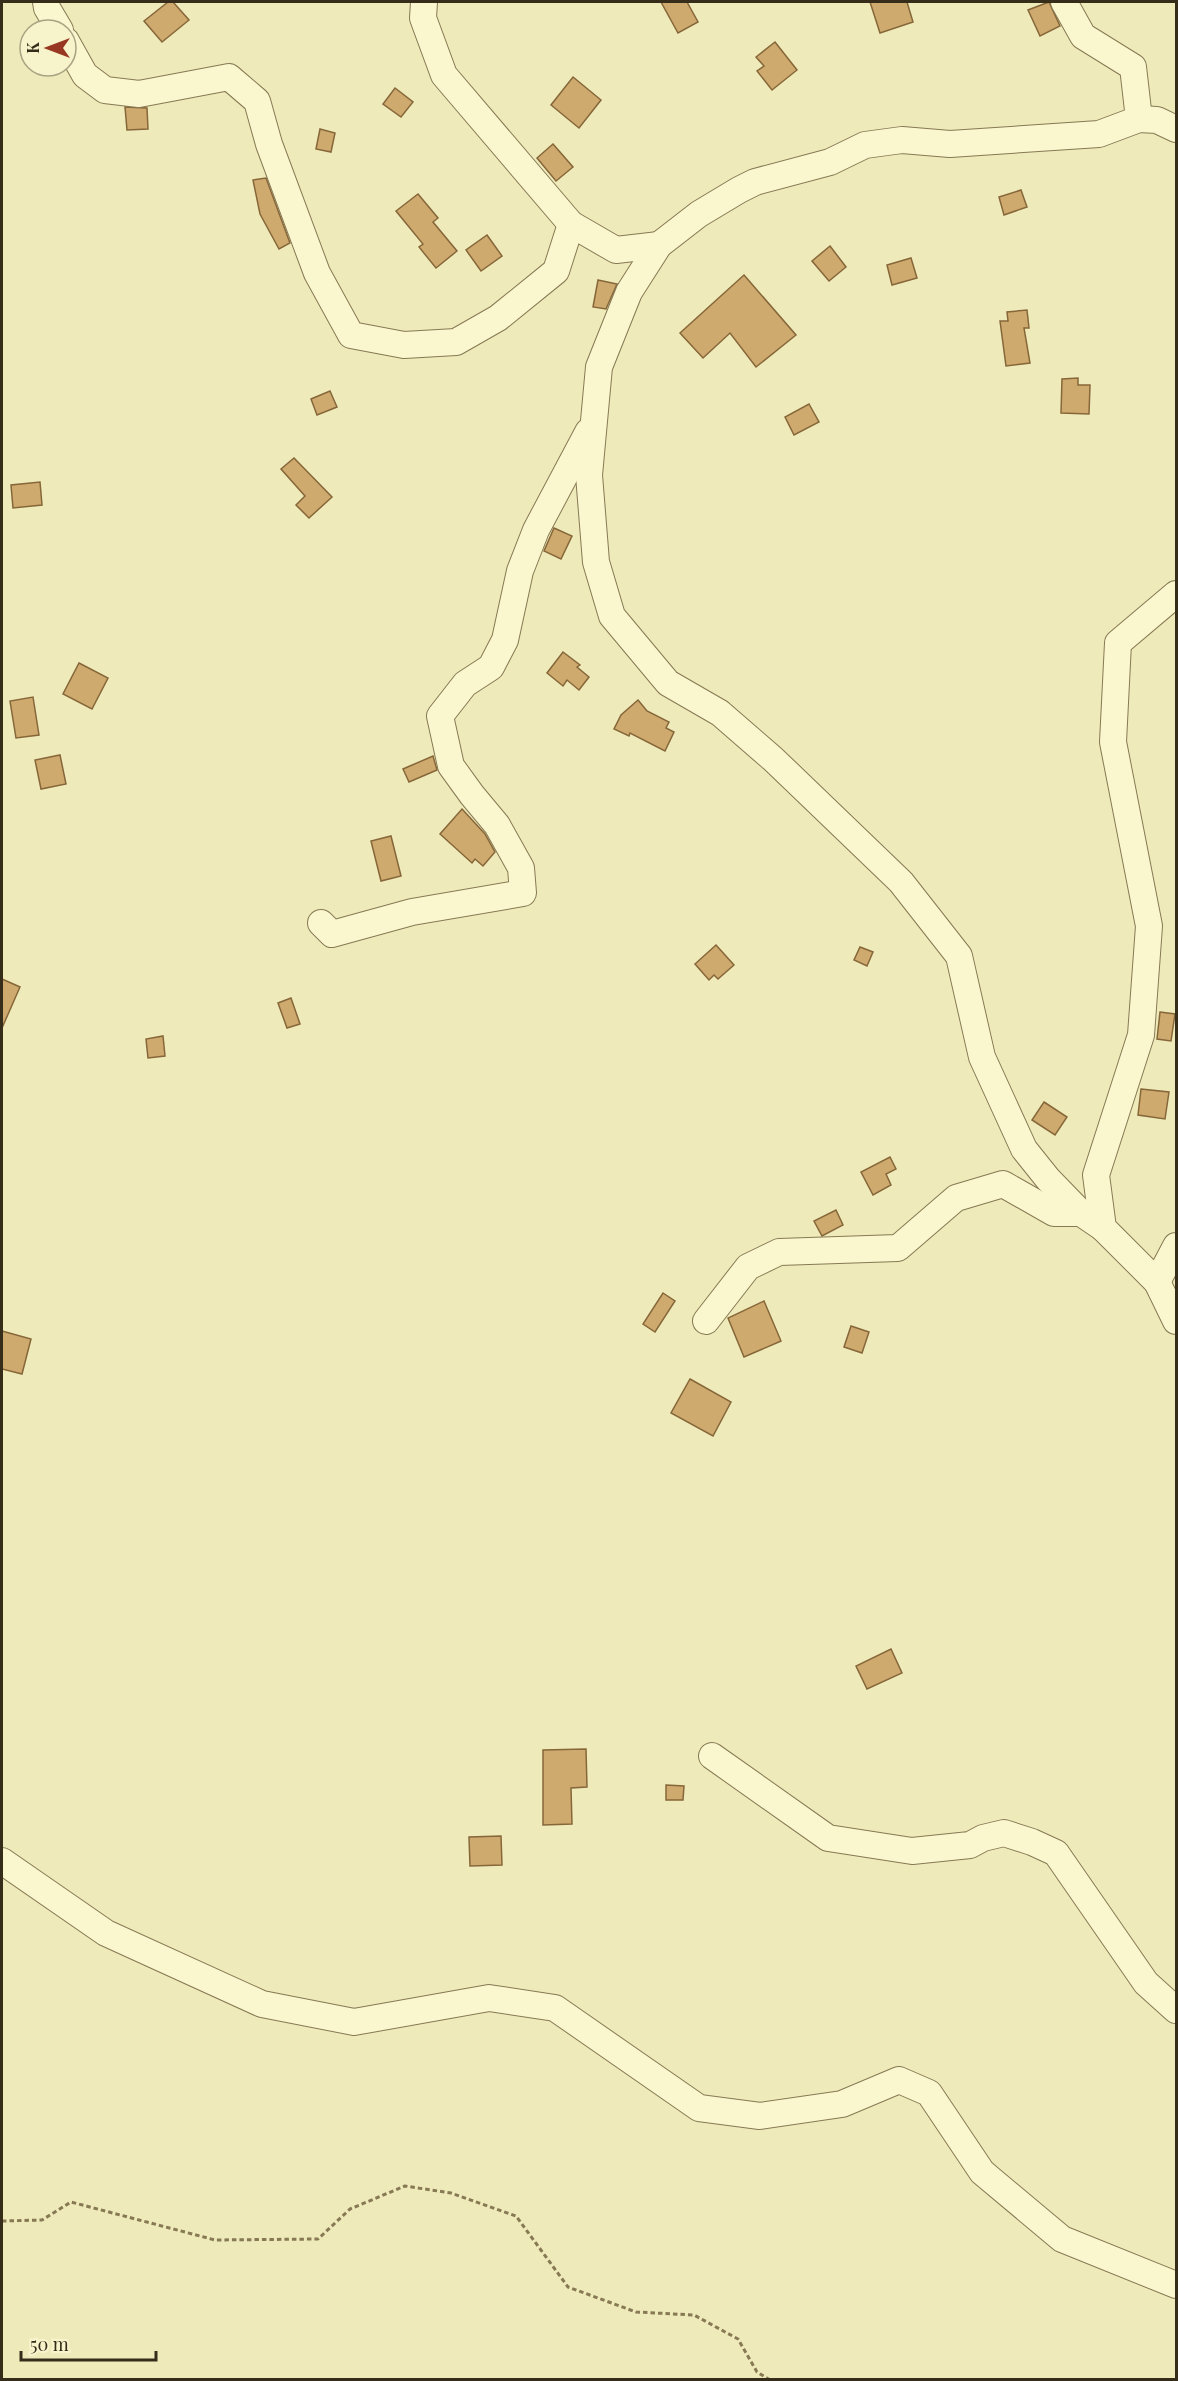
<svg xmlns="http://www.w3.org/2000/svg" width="1178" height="2381" viewBox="0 0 1178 2381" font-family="'Playfair Display',serif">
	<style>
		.building { fill: #cfaa6e; stroke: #866739; stroke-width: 1.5 }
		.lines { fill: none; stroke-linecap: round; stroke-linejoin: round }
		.minor-casing { stroke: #867954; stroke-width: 28 }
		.path { stroke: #867954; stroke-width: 3; stroke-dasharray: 4.5 3; stroke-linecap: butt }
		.minor { stroke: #faf6cd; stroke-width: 26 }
	</style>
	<rect width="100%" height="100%" fill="#efeaba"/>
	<!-- building -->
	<g class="building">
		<polygon points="168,2 173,2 189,20 162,42 144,21"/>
		<polygon points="661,2 687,2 698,22 678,33"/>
		<polygon points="870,2 907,2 913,22 880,33"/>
		<polygon points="1049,2 1060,26 1040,36 1028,10"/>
		<polygon points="775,42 797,70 772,90 757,71 764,66 756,57"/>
		<polygon points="573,77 601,100 579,128 551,105"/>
		<polygon points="395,88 413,102 401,117 383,104"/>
		<polygon points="125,107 147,108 148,129 127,130"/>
		<polygon points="320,129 335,133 331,152 316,149"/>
		<polygon points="553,144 573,167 556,181 537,158"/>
		<polygon points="266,178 290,243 279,249 260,214 253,180"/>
		<polygon points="1021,190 1027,207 1004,215 999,197"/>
		<polygon points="418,194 438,218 433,222 457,251 436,268 419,247 423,244 396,211"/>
		<polygon points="487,235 502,256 481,271 466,250"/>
		<polygon points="830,246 846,267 829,281 812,261"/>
		<polygon points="911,258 917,278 892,285 887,265"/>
		<polygon points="744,275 796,335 756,367 730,333 703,358 680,333"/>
		<polygon points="598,280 617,284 606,309 593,307"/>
		<polygon points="1027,310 1029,328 1024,328 1030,363 1006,366 1000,321 1008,321 1007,312"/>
		<polygon points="1078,378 1078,385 1090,385 1089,414 1061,413 1062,379"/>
		<polygon points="330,391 337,407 317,415 311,399"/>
		<polygon points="809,404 819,422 794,435 785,417"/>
		<polygon points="294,458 332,497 309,518 296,505 305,496 281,469"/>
		<polygon points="40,482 42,505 13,508 11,485"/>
		<polygon points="554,528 572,536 561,559 544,551"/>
		<polygon points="563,652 580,665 577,667 589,677 579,690 567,680 563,686 547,673"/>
		<polygon points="79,663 108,678 92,709 63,694"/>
		<polygon points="33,697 39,735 16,738 10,701"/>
		<polygon points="638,700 647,711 669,722 666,728 674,732 665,751 630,733 629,736 614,729 621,715"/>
		<polygon points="60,755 66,784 41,789 35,760"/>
		<polygon points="433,756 437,770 409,782 403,769"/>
		<polygon points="462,809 485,834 495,852 483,866 475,859 472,863 440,834"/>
		<polygon points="391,836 401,876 381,881 371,841"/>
		<polygon points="716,945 734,965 718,979 714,975 709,980 695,964"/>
		<polygon points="860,947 873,952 867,966 854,960"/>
		<polygon points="2,979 20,987 2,1028"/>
		<polygon points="291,998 300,1024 287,1028 278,1003"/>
		<polygon points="1160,1012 1175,1014 1171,1041 1157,1039"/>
		<polygon points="163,1036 165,1056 148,1058 146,1039"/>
		<polygon points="1141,1089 1169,1092 1165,1119 1138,1115"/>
		<polygon points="1044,1102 1067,1117 1055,1135 1032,1120"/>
		<polygon points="890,1157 896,1169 886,1174 891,1185 873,1195 861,1172"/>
		<polygon points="836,1210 843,1225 822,1236 814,1221"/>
		<polygon points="663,1293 675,1301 655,1332 643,1324"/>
		<polygon points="764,1301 781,1341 744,1357 728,1318"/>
		<polygon points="851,1326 869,1332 862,1353 844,1347"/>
		<polygon points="2,1331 31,1339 22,1374 2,1369"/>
		<polygon points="690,1379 731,1402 713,1436 671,1413"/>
		<polygon points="891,1649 902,1673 867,1689 856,1666"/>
		<polygon points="586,1749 587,1787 571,1788 572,1824 543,1825 543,1750"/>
		<polygon points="666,1785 684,1786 683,1800 666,1800"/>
		<polygon points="501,1836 502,1865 470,1866 469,1837"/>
	</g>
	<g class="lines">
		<defs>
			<g id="minor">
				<polyline points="46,2 47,8 60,30"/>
				<polyline points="424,2 423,18 444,75 571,224 616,250 659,245"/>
				<polyline points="1064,2 1083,36 1133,67 1139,119"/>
				<polyline points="66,41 85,75 105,90 139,94 229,77 257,101 269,144 317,273 351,335 404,345 456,342 498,318 556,271 571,224"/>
				<polyline points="1176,594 1118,643 1113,742 1149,926 1141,1035 1096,1175 1103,1228 1157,1282 1176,1321"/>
				<polyline points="321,923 332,934 412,912 523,893 521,868 497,825 472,795 451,766 440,716 465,684 491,667 505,640 520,571 536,530 588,432"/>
				<polyline points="1103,1228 1081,1213 1048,1179 1024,1149 982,1057 959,956 901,882 773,759 720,713 668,683 612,616 596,562 589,475 599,367 629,292 659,245 699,214 739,190 755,182 830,162 865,145 902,140 950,144 1099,134 1139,119 1157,120 1176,129"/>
				<polyline points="1157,1282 1176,1246"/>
				<polyline points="706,1321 748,1267 779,1252 898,1248 956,1198 1003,1184 1054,1213 1081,1213"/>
				<polyline points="712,1756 828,1838 912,1851 970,1845 983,1838 1004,1833 1032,1842 1056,1853 1146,1983 1176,2010"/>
				<polyline points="2,1861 106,1933 262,2004 354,2022 489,1998 555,2008 699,2108 760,2116 842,2104 899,2080 929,2093 982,2172 1062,2239 1176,2285"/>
			</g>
		</defs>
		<!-- minor casing -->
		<use href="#minor" class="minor-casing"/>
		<!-- path -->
		<polyline class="path" points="2,2221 42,2220 71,2202 215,2240 318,2239 350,2209 405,2186 451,2193 516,2216 568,2287 636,2312 694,2315 738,2339 757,2372 770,2380"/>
		<!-- minor -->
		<use href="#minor" class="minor"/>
	</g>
	<!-- border -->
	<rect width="1178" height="2381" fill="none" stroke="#352c1a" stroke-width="6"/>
	<!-- north arrow -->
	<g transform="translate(48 48) rotate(270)"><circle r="28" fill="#f7f3ca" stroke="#a9a384" stroke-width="1.5"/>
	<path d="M0-4.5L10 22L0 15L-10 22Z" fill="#983822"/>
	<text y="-9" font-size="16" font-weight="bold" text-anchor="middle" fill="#352c1a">K</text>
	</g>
	<!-- scale -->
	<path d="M21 2351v9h135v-9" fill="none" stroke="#352c1a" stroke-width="3"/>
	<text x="30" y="2351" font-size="18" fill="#352c1a" stroke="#f7f3ca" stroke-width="4.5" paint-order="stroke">50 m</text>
</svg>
